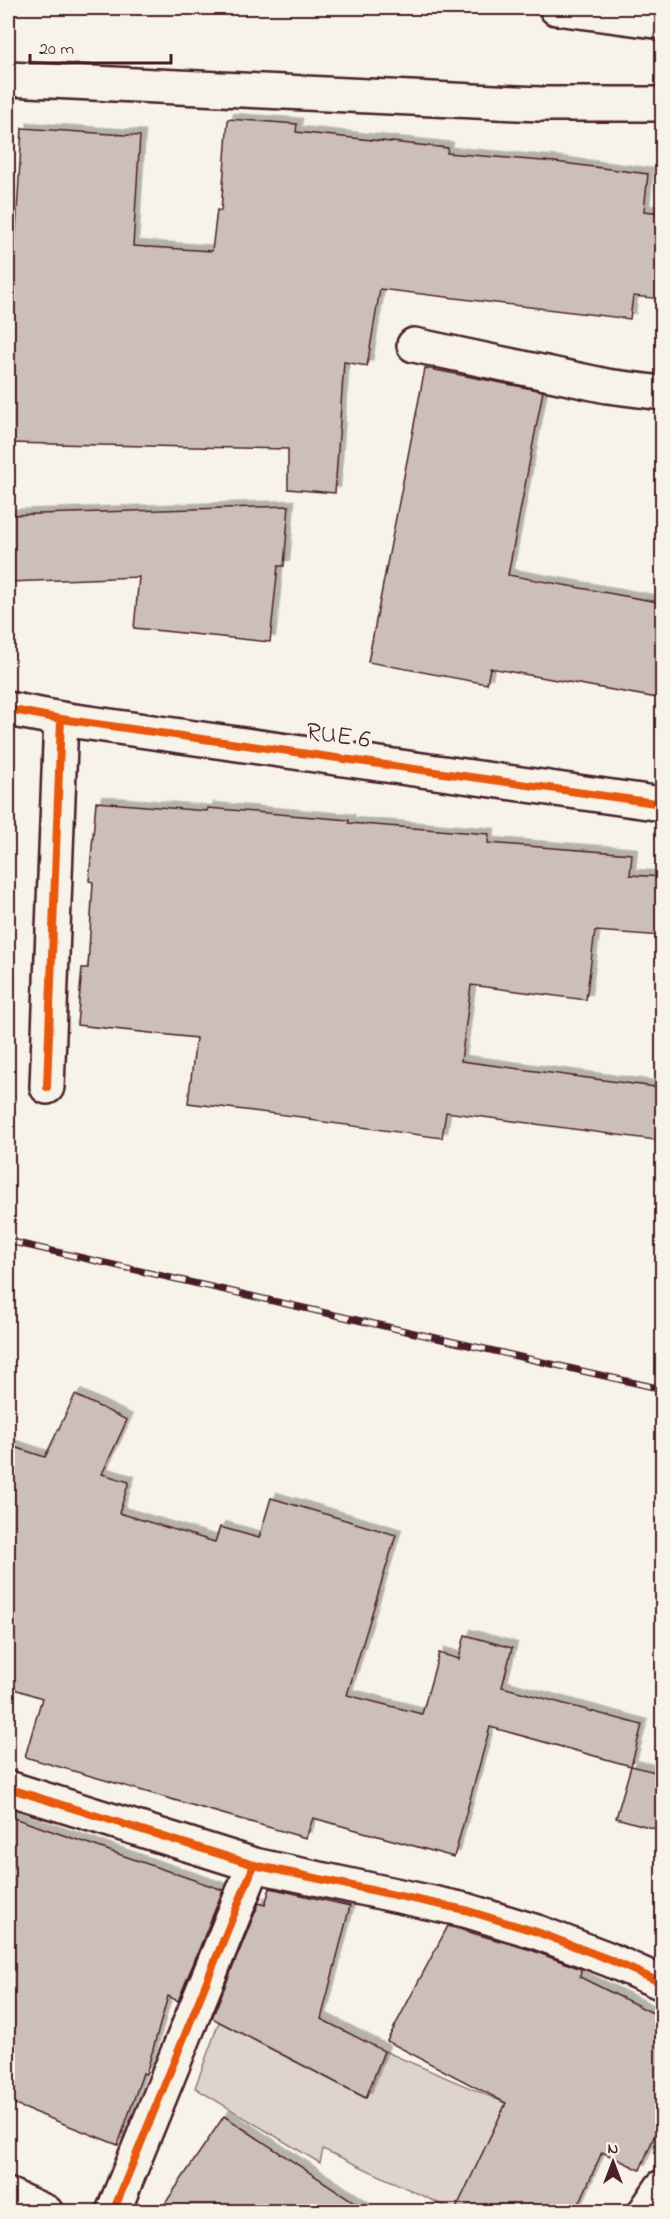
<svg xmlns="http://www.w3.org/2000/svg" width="670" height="2219" viewBox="0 0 670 2219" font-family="'Indie Flower',sans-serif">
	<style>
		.green { fill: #ded4cc; stroke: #947a7c; stroke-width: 1.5 }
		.building { fill: #ccbfb9; stroke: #4a1f2b; stroke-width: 1.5; filter: url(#shadow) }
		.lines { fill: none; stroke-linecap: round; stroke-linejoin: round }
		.street-casing { stroke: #4a1f2b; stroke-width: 38 }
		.primary-casing { stroke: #4a1f2b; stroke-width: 38 }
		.street { stroke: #f7f3e8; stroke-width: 33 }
		.primary { stroke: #f7f3e8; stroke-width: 33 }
		.rail-casing { stroke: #4a1f2b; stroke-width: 7 }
		.rail { stroke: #f7f3e8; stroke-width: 4.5; stroke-dasharray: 14; stroke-linecap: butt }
		.cycleway-casing { stroke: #f7f3e8; stroke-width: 11 }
		.cycleway { stroke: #e8590c; stroke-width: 8 }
		.labels { text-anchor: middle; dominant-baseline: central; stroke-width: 6; stroke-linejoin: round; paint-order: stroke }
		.street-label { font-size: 26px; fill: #4a1f2b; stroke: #f7f3e8 }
	</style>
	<defs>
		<filter id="shadow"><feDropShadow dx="5.5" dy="-5.5" stdDeviation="0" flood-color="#0004"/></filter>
	</defs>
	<rect width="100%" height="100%" fill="#f7f3e8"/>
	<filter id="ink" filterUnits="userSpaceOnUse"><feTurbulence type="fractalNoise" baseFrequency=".0167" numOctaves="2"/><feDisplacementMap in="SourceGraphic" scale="12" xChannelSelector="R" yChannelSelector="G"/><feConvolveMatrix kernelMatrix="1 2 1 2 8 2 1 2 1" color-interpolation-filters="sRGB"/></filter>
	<g filter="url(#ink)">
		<!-- green -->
		<polygon class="green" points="219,2022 365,2098 384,2051 510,2105 455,2211 323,2149 320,2163 195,2088"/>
		<!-- building -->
		<g class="building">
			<polygon points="228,119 297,124 296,132 448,148 447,153 555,162 648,174 644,211 663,213 663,299 633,296 630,319 380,289 367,366 344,362 335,493 288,489 288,449 8,443 8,364 22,128 140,136 133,246 212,251 217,210 221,211"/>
			<polygon points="425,368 543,391 508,575 663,603 663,699 490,668 487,684 368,662"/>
			<polygon points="289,506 284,566 278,566 270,642 134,628 139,577 8,582 8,515"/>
			<polygon points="96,802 207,811 208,808 349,820 349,823 489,834 488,843 632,854 630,875 663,877 663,936 595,931 586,1000 471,985 461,1061 663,1088 663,1141 446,1112 442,1138 309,1120 310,1118 188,1103 196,1038 77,1025 82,968 88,968 93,882 89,881"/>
			<polygon points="75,1395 127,1420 102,1474 129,1482 119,1513 215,1542 220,1527 259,1538 271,1498 396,1535 347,1695 422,1714 439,1653 459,1659 465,1635 512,1648 502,1687 642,1725 631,1766 490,1727 454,1857 313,1818 306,1838 25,1757 42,1698 8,1687 8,1445 45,1457"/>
			<polygon points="631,1766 663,1774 663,1807 656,1829 616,1818"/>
			<polygon points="8,1816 223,1890 178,2001 168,1996 146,2074 143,2073 118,2145 8,2102"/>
			<polygon points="270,1888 350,1906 321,2019 384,2051 366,2098 212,2018 259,1903 265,1905"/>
			<polygon points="448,1926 531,1950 581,1969 580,1977 663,2018 663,2115 640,2170 602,2152 576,2211 455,2211 506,2103 387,2041"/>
			<polygon points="224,2116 368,2211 160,2211"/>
		</g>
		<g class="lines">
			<defs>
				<g id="street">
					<polyline points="414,345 607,386 662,393"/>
					<polyline points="8,709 61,719 662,804"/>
					<polyline points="47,1087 61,719"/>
					<polyline points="8,1788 254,1865 465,1910 537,1932 608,1959 662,1983"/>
					<polyline points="8,2195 46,2212"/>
					<polyline points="113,2212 254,1865"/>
					<polyline points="645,2212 662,2187"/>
				</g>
				<g id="primary">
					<polyline points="556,8 662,22"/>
					<polyline points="8,79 540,104 662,104"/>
				</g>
			</defs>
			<!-- street casing -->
			<use href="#street" class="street-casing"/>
			<!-- primary casing -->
			<use href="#primary" class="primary-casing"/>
			<!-- street -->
			<use href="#street" class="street"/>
			<!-- primary -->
			<use href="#primary" class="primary"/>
			<defs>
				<polyline id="rail" points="8,1241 662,1389"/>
			</defs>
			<!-- rail casing -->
			<use href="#rail" class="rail-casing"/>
			<!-- rail -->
			<use href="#rail" class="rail"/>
			<defs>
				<g id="cycleway">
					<polyline points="8,709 61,719 662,804"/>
					<polyline points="47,1087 61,719"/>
					<polyline points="8,1788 254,1865 465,1910 537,1932 608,1959 662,1983"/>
					<polyline points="113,2212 254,1865"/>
				</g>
			</defs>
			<!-- cycleway casing -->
			<use href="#cycleway" class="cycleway-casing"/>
			<!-- cycleway -->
			<use href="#cycleway" class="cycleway"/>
		</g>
	</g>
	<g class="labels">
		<!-- street labels -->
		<g class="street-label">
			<text transform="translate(338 737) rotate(8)">RUE 6</text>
		</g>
	</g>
	<!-- margin -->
	<rect width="670" height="2219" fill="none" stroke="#f7f3e8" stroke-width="30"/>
	<rect x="15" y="15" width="640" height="2189" fill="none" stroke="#4a1f2b" stroke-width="2" filter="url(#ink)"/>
	<!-- north arrow -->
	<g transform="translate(613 2162)" stroke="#f7f3e8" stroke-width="4.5" paint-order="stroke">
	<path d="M0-4.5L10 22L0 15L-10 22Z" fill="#4a1f2b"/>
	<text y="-9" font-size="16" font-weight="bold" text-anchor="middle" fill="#4a1f2b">N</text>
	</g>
	<!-- scale -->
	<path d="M30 54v9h141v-9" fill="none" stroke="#4a1f2b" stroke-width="3"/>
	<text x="39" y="54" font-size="18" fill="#4a1f2b" stroke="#f7f3e8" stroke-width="4.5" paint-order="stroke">20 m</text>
</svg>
